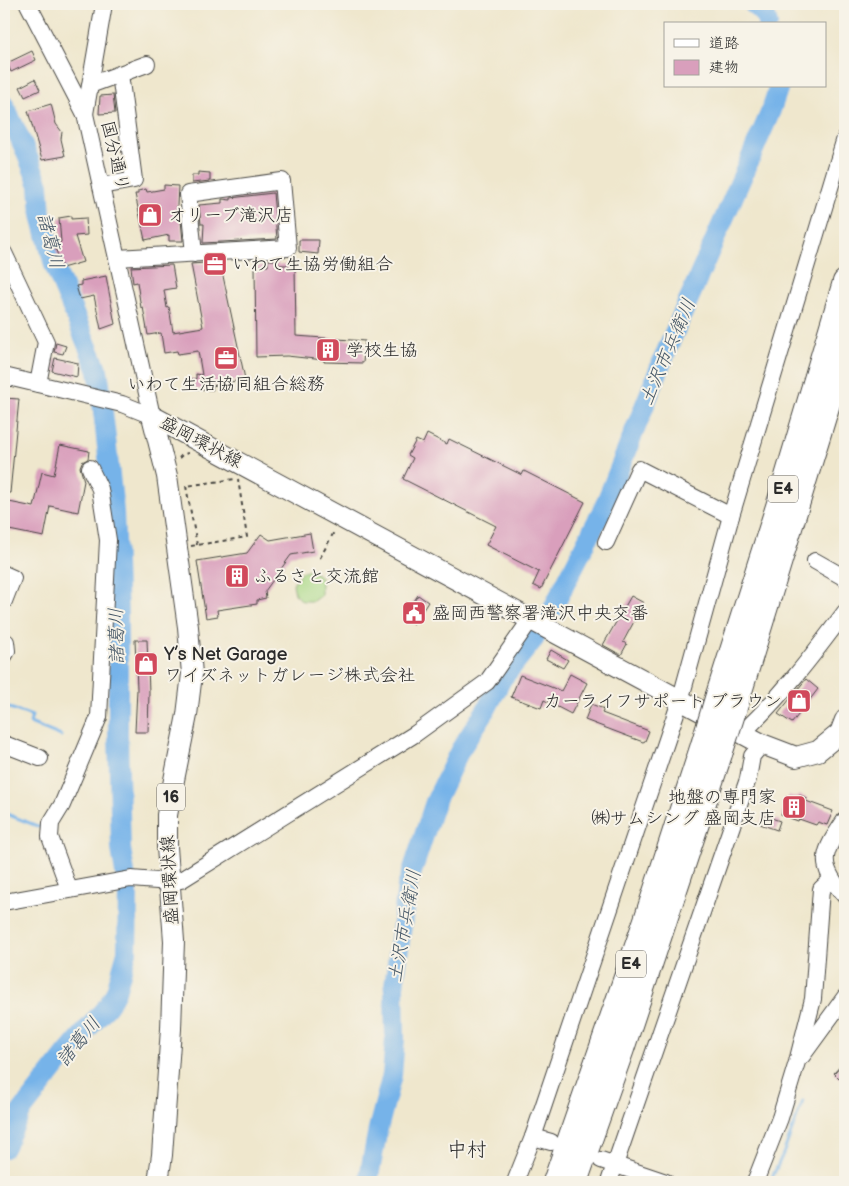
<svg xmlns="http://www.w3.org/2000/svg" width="849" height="1186" viewBox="0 0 849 1186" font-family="'Balsamiq Sans','Klee One',sans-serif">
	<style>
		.green { fill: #aad987; stroke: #6a8259 }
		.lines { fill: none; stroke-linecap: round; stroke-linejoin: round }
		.stream { stroke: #76b3e9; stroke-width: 3 }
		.river { stroke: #76b3e9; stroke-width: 20 }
		.building { fill: #d99fbc }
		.minor-casing { stroke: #484743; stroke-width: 18 }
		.major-casing { stroke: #484743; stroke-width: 22 }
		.highway-casing { stroke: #484743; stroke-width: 26 }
		.path { stroke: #484743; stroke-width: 2; stroke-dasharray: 4 4; stroke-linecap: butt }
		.minor { stroke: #fff; stroke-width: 16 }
		.major { stroke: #fff; stroke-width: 20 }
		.highway { stroke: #fff; stroke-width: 24 }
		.highway-bridge-casing { stroke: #484743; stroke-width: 26; stroke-linecap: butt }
		.highway-bridge { stroke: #fff; stroke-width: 24 }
		.labels { text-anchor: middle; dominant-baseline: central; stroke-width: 4; stroke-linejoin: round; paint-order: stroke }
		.shield { fill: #f7f3e8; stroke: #686764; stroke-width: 1 }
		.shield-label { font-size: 16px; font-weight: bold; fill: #2b2b2b }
		.street-label { font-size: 18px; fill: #2b2b2b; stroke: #f7f3e8 }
		.poi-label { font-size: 18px; fill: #2b2b2b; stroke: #f7f3e8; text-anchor: start }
		.water-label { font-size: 19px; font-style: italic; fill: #425464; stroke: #f7f3e8 }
		.quarter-label { font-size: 20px; fill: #2b2b2b; stroke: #f7f3e8 }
	</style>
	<rect width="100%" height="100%" fill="#f7f3e8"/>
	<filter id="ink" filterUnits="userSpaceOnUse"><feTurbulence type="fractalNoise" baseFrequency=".02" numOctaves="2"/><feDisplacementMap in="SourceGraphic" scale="10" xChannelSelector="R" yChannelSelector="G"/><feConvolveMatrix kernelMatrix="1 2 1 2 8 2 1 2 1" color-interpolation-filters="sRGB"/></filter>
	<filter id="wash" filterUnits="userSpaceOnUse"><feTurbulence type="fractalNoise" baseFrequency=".0096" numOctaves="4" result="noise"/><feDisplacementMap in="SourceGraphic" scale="20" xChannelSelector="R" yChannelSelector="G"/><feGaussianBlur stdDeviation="1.12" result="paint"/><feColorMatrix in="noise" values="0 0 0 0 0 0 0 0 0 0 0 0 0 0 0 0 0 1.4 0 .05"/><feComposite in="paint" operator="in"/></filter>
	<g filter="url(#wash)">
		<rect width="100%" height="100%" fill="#efe7cd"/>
		<!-- green -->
		<polygon class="green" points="311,570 321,577 321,595 313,601 302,601 295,594 293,584 301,572"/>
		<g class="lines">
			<!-- stream -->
			<g class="stream">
				<polyline points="4,706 32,716 30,723 61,736"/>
				<polyline points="4,813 45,829"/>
				<polyline points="770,1182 783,1154 803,1101"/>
			</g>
			<!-- river -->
			<g class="river">
				<polyline points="753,4 766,17 768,24"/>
				<polyline points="4,104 26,152 39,185 41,215 54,265 98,371 100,384 114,511 118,616 118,735 121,849 128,891 127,952 116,991 109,1004 67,1053 21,1112 4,1148"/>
				<polyline points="550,614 604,507 668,347 770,113 779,86"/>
				<polyline points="368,1182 378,1129 392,1075 395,1038 394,986 407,887 435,802 460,750 486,710 502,679 535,638"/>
			</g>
		</g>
		<g id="blocks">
			<!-- building -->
			<g class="building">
				<polygon points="32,51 36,60 11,72 7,63"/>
				<polygon points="35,79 40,90 25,97 20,87"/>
				<polygon points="113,95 115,113 99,114 100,96"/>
				<polygon points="51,104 56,124 62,132 61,139 65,156 42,160 28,111"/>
				<polygon points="198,172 210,173 210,181 192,183 192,175 198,175"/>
				<polygon points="164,185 178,186 177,206 177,210 180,210 183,241 169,241 169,235 145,240 135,194 138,194 138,191 146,189 147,192 164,189"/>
				<polygon points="273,193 277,239 203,243 204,224 201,224 199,205 222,203 222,199 231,200 231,198"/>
				<polygon points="71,216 71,219 86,218 87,235 75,236 83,262 62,268 54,244 61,242 59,218"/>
				<polygon points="299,240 319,240 318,254 299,252"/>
				<polygon points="268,260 278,260 278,265 295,265 296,336 365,341 363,363 324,362 324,360 287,356 256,357 255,266 268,266"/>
				<polygon points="220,262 245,379 212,386 213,390 188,389 189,379 196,379 196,374 202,375 198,351 178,354 177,351 164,353 161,333 148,335 143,307 141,308 137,282 133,283 131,267 172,265 176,288 164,290 167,308 169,307 173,332 203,327 191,264"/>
				<polygon points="106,276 115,324 101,329 94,296 80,299 76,286 81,285 81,281"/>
				<polygon points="56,343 66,346 63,354 54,352"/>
				<polygon points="55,358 78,363 77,377 52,371"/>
				<polygon points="4,398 19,399 10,493 4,493"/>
				<polygon points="427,434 447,444 449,439 522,475 524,471 585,502 541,589 533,585 539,572 486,545 496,526 403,479 413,458 408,455 416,440 423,443"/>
				<polygon points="60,445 89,451 88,459 82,462 80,467 84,481 78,512 50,506 44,537 4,529 4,501 34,507 42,472 54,475"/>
				<polygon points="310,533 313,551 291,555 265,591 266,598 257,600 257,604 217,610 218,616 206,618 197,561 247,553 261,534 270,540"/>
				<polygon points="418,595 428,602 414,624 403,618"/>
				<polygon points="631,596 644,603 623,642 627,644 621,655 603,645"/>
				<polygon points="135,640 147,640 149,692 148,732 135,732 137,689"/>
				<polygon points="551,650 568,660 563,668 546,659"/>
				<polygon points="570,674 587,683 571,714 544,700 541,708 511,697 520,675 561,691"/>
				<polygon points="806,679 818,689 792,723 778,714"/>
				<polygon points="591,704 604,709 602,713 649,731 645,741 643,742 585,720"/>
				<polygon points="789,795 797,798 799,795 807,798 806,801 833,811 827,825 818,822 816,825 799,819 798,821 781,815"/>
				<polygon points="763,815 780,821 777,830 760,824"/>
				<polygon points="845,1061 845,1084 834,1073"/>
			</g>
		</g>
	</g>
	<g filter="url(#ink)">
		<use href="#blocks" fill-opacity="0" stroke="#484743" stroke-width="1"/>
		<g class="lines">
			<defs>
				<g id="minor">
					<polyline points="28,4 85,114 152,416"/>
					<polyline points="90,85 147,64"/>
					<polyline points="85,114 104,4"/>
					<polyline points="101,186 134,180 120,74"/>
					<polyline points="4,253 46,342 38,384"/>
					<polyline points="117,258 288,248 282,181 188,194 194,254"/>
					<polyline points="4,376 122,404 152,416"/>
					<polyline points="606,542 639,469 731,516"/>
					<polyline points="815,561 845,578"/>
					<polyline points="4,574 13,578 4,601"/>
					<polyline points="4,641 6,642 7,651 4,656"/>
					<path d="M 741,734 C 781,697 813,655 845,612"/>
					<polyline points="4,744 40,758"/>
					<path d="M 845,820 C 823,853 816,863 845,896"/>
					<polyline points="69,889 50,837 51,823 62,805 99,717 108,540 100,489 90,468"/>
					<polyline points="4,902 131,879 170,882 181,880 415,734 487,682 531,619"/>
					<polyline points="802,1056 845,997"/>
					<polyline points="533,1137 551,1142"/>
					<polyline points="601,1160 666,1182"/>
					<polyline points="515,1182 533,1137 680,701 731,516 845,138"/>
					<polyline points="609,1182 748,779 752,756 762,744"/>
					<polyline points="755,1182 780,1118 797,1062 813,999 821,889 831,880"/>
				</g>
				<g id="major">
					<polyline points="152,416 762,744 796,757 818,751 840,733 845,720"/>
					<polyline points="152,416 167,476 188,627 192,674 187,715 167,815 167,847 174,941 171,1029 162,1155 158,1182"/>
				</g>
				<g id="highway">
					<polyline points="718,695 781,497 845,282"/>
					<polyline points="737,701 845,348"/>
					<polyline points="555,1182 646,920 703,745"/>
					<polyline points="575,1182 622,1049 721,751"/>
				</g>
			</defs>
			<!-- minor casing -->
			<use href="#minor" class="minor-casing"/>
			<!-- major casing -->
			<use href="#major" class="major-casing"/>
			<!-- highway casing -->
			<use href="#highway" class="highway-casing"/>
			<!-- path -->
			<g class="path">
				<polyline points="179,458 182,455 188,453"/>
				<polyline points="197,545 186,486 235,479"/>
				<polyline points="191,546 247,537 238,479"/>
				<polyline points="320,558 334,532"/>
			</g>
			<!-- minor -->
			<use href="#minor" class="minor"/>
			<!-- major -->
			<use href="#major" class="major"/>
			<!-- highway -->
			<use href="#highway" class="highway"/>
			<defs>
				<g id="highway-bridge">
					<polyline points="703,745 718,695"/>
					<polyline points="721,751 737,701"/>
				</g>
			</defs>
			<!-- highway-bridge casing -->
			<use href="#highway-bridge" class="highway-bridge-casing"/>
			<!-- highway-bridge -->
			<use href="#highway-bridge" class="highway-bridge"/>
		</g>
	</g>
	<!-- icons -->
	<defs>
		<symbol id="shop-square" viewBox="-11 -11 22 22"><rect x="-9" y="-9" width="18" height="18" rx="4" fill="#d1495b" stroke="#f7f3e8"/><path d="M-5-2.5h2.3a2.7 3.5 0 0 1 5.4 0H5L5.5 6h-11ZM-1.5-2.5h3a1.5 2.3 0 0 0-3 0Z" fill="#fff"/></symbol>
		<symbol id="office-square" viewBox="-11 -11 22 22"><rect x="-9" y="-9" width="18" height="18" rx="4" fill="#d1495b" stroke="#f7f3e8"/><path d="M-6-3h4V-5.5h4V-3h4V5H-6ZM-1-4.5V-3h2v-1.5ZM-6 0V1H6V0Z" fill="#fff"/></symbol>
		<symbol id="building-square" viewBox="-11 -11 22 22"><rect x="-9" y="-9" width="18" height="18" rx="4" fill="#d1495b" stroke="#f7f3e8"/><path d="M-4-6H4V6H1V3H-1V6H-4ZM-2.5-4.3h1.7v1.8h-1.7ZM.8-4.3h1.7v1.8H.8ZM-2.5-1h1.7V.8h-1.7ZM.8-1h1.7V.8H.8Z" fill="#fff"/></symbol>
		<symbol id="civic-square" viewBox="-11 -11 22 22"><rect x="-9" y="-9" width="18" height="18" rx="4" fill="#d1495b" stroke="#f7f3e8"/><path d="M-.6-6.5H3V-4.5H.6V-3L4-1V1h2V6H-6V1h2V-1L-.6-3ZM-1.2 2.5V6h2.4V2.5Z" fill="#fff"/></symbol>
	</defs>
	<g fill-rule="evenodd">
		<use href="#shop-square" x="136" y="201" width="28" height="28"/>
		<use href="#office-square" x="201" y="250" width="28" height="28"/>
		<use href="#building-square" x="314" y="336" width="28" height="28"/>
		<use href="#office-square" x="212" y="344" width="28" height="28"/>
		<use href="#building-square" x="223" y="562" width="28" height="28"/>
		<use href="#civic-square" x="400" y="599" width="28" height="28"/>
		<use href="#shop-square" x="132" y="650" width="28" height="28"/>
		<use href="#shop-square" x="785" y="687" width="28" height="28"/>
		<use href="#building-square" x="780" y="793" width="28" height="28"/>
	</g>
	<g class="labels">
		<!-- shield labels -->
		<g class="shield">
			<rect x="768" y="475.5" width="30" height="27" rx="4"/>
			<rect x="157" y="783.5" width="28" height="27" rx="4"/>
			<rect x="616" y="950.5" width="30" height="27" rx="4"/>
		</g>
		<g class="shield-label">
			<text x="783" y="489">E4</text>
			<text x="171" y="797">16</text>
			<text x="631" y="964">E4</text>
		</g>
		<!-- street labels -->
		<g class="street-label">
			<text transform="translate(115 156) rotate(77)">国分通り</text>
			<text transform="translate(201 442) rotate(28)">盛岡環状線</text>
			<text transform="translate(170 880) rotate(-93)">盛岡環状線</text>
		</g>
		<!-- poi labels -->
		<g class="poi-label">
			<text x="168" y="215">オリーブ滝沢店</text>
			<text x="232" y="264">いわて生協労働組合</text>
			<text x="346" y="350">学校生協</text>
			<text x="226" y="384" text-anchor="middle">いわて生活協同組合総務</text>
			<text x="254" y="576">ふるさと交流館</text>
			<text x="432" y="613">盛岡西警察署滝沢中央交番</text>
			<text x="164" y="654">Y’s Net Garage<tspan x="164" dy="21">ワイズネットガレージ株式会社</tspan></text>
			<text x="782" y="701" text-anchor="end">カーライフサポート ブラウン</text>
			<text x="776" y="797" text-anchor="end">地盤の専門家<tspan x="776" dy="21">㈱サムシング 盛岡支店</tspan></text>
		</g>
		<!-- water labels -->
		<g class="water-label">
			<text transform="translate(50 241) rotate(76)">諸葛川</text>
			<text transform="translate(668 352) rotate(-67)">土沢市兵衛川</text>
			<text transform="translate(117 636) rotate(-91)">諸葛川</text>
			<text transform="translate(405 926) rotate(-80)">土沢市兵衛川</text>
			<text transform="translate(79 1042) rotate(-51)">諸葛川</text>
		</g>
		<!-- quarter labels -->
		<g class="quarter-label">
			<text x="467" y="1150">中村</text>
		</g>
	</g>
	<!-- margin -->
	<rect width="849" height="1186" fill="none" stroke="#f7f3e8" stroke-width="20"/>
	<!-- legend -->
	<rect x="664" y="22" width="162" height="65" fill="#f7f3e8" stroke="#a5a39c"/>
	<rect x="674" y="39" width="25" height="8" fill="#ffffff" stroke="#a5a39c"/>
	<text x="709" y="48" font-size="15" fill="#2b2b2b">道路</text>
	<rect x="674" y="60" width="25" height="15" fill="#d99fbc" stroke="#a5a39c"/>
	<text x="709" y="72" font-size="15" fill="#2b2b2b">建物</text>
</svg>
